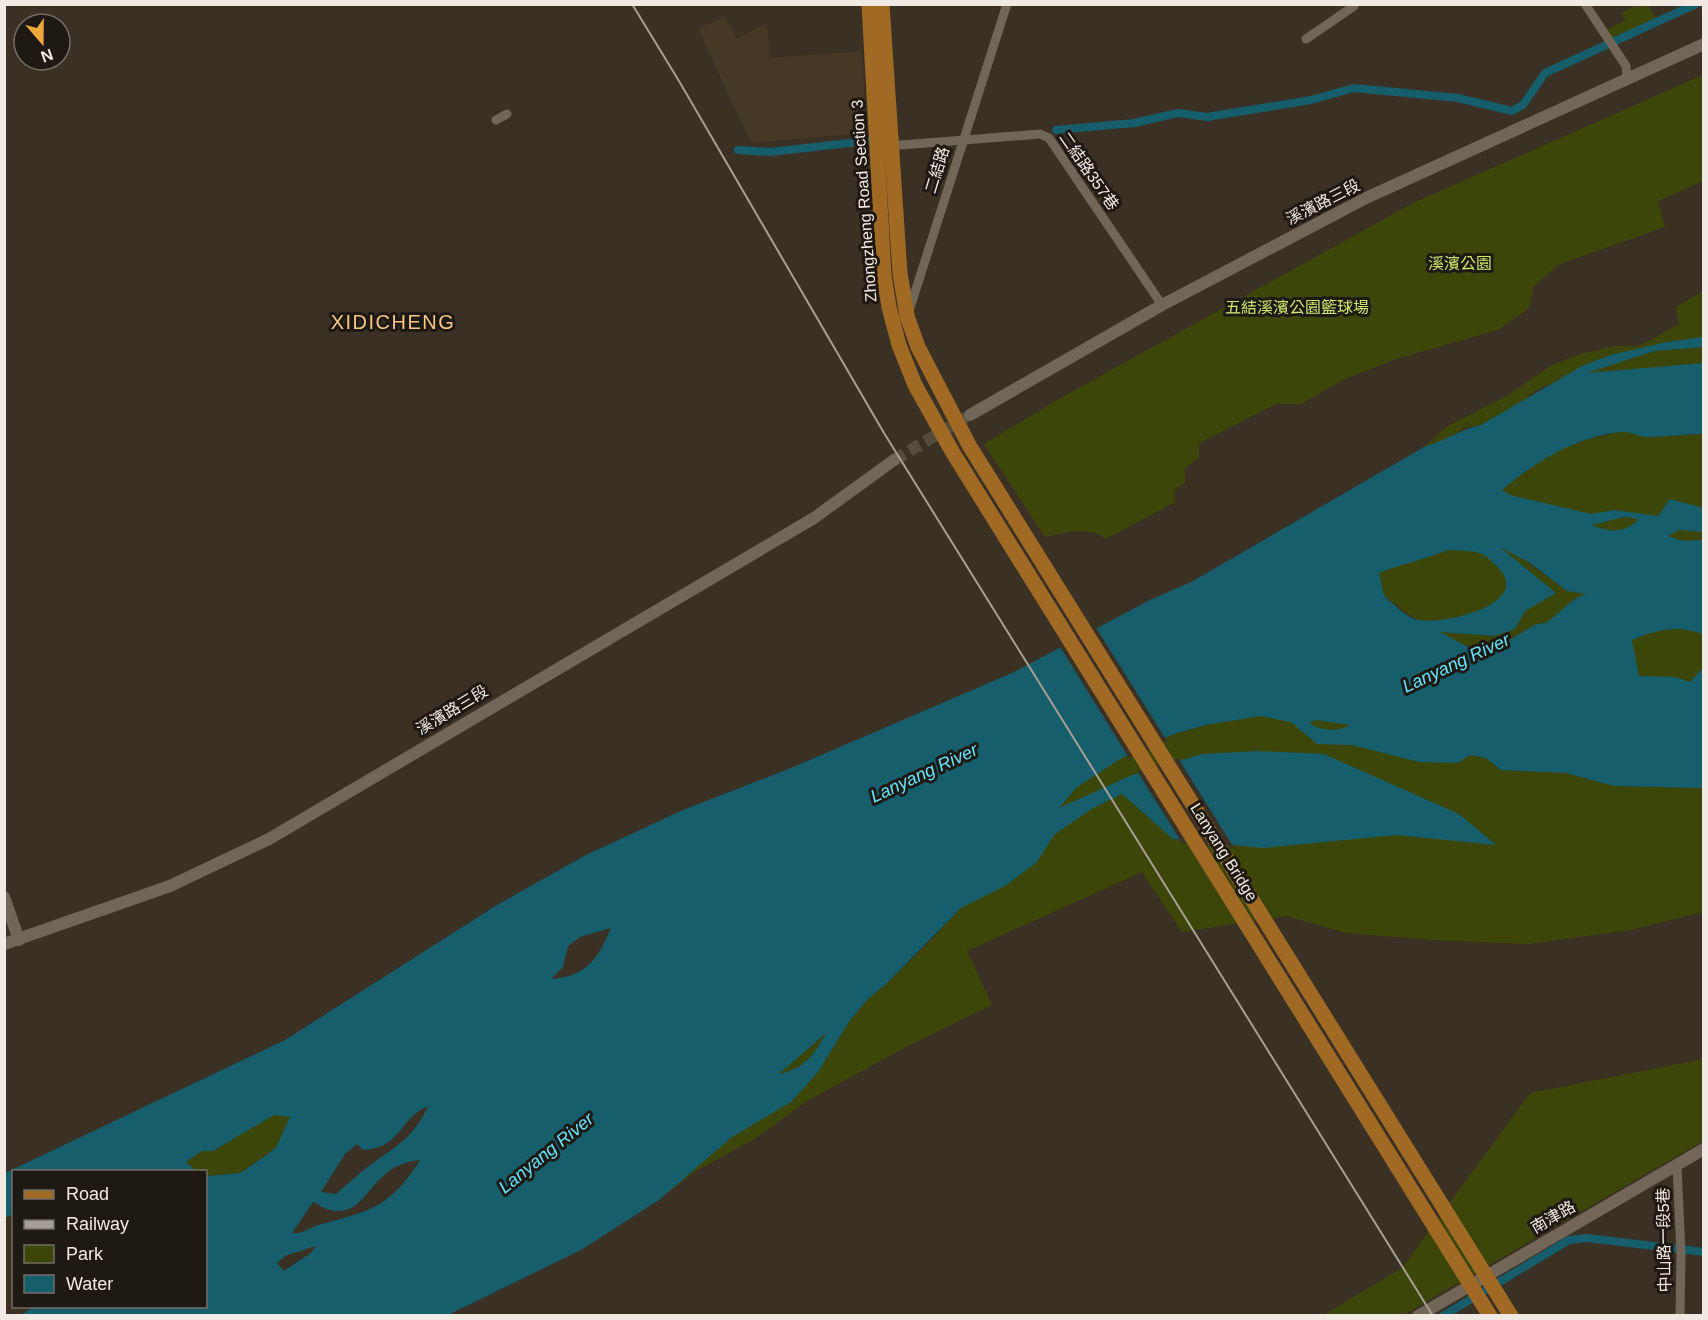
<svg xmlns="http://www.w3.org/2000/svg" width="1708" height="1320" viewBox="0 0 1708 1320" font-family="Helvetica,'Noto Sans TC',sans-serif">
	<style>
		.built { fill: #453825 }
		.green { fill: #3d4609 }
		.water { fill: #165e6c; fill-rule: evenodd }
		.pier { fill: #3a3023 }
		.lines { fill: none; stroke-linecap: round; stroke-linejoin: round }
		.canal { stroke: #165e6c; stroke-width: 8 }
		.tertiary-tunnel { stroke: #554c40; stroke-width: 12; stroke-dasharray: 12 6; stroke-linecap: butt }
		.minor { stroke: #716658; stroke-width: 9 }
		.tertiary { stroke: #716658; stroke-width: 12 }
		.primary { stroke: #a06a24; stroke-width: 15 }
		.rail { stroke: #a79f95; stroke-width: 2 }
		.labels { text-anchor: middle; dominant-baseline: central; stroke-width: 6; stroke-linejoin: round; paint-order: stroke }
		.street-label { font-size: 16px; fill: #f0eae2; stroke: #1e1913 }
		.park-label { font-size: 16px; fill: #cee56d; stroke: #1e1913 }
		.water-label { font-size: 18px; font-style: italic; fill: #62e3fd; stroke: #1e1913 }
		.quarter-label { font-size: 20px; letter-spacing: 1.5px; fill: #f7c584; stroke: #1e1913 }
	</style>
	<rect width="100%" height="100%" fill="#3a3023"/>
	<!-- built -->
	<polygon class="built" points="725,16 737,39 767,23 770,58 862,51 866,133 751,143 698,29"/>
	<!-- green -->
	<g class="green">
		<polygon points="1636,5 1648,5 1657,20 1613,40 1605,31 1625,20 1622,13"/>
		<path d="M 1703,75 L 1703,181 L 1658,201 L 1665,227 L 1560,264 L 1534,286 L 1529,308 L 1498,330 L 1396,359 L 1345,379 L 1301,404 L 1276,404 L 1199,443 L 1199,458 L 1185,468 L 1185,482 L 1174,491 L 1175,502 L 1106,539 C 1088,525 1066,533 1045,537 L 984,444 L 1057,400 L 1413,203 Z"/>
		<polygon points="1703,291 1703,363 1547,385 1534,391 1523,402 1481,425 1464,428 1447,441 1424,447 1446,427 1503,398 1552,365 1577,355 1615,346 1639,346 1679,324 1676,307"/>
		<polygon points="1623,431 1648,437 1703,434 1703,550 1444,518 1522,455"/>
		<path d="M 1497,546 L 1512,551 L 1567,591 L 1588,594 C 1571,600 1562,615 1547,623 C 1543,625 1537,624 1533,626 C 1521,631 1510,642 1498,646 C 1463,659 1411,616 1384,596 L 1379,573 L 1386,558 L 1445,547 Z"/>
		<polygon points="1703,616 1704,700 1546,667 1594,642"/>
		<polygon points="1258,715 1332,720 1486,758 1501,770 1566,773 1614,786 1703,788 1703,912 1631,930 1528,944 1434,940 1346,933 1286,916 1182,932 1142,872 967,951 992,1005 910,1045 807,1101 756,1138 696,1171 659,1200 685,1165 796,1090 818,1072 851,1019 869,998 886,984 934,937 1078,777 1174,734 1206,725"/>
		<path d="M 828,1031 C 813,1055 807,1068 778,1074 Z"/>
		<polygon points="1703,1059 1703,1141 1403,1315 1322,1316 1402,1268 1530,1093"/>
		<polygon points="307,1070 293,1136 240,1173 206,1176 206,1172 196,1171 185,1162"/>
	</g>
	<!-- water -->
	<path class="water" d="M 1703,337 L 1703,347 L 1654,351 L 1587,373 L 1703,363 L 1703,434 C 1685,434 1666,437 1648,437 C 1639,437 1630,431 1621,432 C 1577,436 1535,462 1502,490 L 1510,495 L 1591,514 L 1614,510 L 1658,516 L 1670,499 L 1703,508 L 1703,532 L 1679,530 L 1668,536 L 1683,541 L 1703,540 L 1703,634 C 1676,625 1659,629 1632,640 L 1639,676 L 1675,677 L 1690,682 L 1703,668 L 1703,788 L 1614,786 L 1566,773 L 1501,770 L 1486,758 L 1470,755 L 1458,763 L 1419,762 L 1352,745 L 1317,744 L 1291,722 L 1260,716 L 1206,725 L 1174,734 L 1120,759 L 1076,788 L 1059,808 L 1132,775 L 1202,754 L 1258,751 L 1324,754 L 1459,814 L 1496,845 L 1397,835 L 1263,848 L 1173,839 L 1122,794 L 1093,808 L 1055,834 L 1037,862 L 1005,886 L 961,908 L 886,984 L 869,998 L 851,1019 L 818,1072 L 791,1102 L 732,1137 L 659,1200 L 581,1250 L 448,1315 L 21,1315 L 33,1307 L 206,1306 L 206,1176 L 240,1173 L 268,1154 L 276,1147 L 290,1117 L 274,1115 L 213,1151 L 202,1151 L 186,1162 L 196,1171 L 14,1172 L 13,1214 L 5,1218 L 5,1173 L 285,1040 L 497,905 L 586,855 L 683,810 L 791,768 L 1012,673 L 1150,600 L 1193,581 L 1424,447 C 1445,441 1461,429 1481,425 L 1582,366 L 1611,355 L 1667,342 ZM 1624,517 L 1639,519 C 1625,533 1610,533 1592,525 ZM 1500,547 L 1530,563 L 1567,591 L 1586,594 L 1576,598 L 1546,623 L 1536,624 L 1499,646 L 1482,650 L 1470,648 L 1440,632 L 1495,636 L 1515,629 L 1525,611 L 1556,593 ZM 1447,550 C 1457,551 1470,550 1479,553 C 1488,556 1496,565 1501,571 C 1528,606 1441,625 1418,620 C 1407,618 1393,603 1384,596 L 1379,573 C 1401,564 1424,560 1447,550 ZM 1316,720 L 1350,725 C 1337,733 1323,731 1309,723 ZM 611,928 C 597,960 587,976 551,979 L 563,967 L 568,946 L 580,937 ZM 826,1033 C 815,1055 803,1069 779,1074 ZM 428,1106 C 417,1131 402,1143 380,1158 C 365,1168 350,1182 336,1194 L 321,1192 L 345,1154 L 357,1144 L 363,1150 C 402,1148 399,1118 428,1106 ZM 420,1160 C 390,1208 370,1211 318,1225 C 309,1228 301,1235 292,1233 L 313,1202 C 319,1204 324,1209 330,1210 C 358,1216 365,1192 382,1177 C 393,1166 405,1162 420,1160 ZM 316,1246 L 312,1252 L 284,1271 L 277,1263 L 285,1256 Z"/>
	<!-- pier -->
	<g class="pier">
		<polygon points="1095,626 1167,741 1129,758 1059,645"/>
		<polygon points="1178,758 1234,848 1182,843 1137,771"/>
	</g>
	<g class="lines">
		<!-- canal -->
		<g class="canal">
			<polyline points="1056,130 1134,123 1178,113 1207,117 1311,100 1354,88 1458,98 1512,111 1523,105 1545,73 1696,4"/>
			<polyline points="738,150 770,152 867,141"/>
			<polyline points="1443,1316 1569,1240 1587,1238 1704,1252"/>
		</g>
		<!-- tertiary-tunnel -->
		<polyline class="tertiary-tunnel" points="894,460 970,415"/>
		<!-- minor -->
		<g class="minor">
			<polyline points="1585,4 1626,66 1627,78"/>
			<polyline points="1306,39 1354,6"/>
			<polyline points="496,120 507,114"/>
			<polyline points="888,146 1040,134 1049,138 1162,305"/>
			<polyline points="909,311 1007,4"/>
			<polyline points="1677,1165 1681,1254 1680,1316"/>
		</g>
		<!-- tertiary -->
		<g class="tertiary">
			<polyline points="970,415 1162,305 1366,198 1704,44"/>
			<polyline points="4,897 19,940"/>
			<polyline points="4,944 170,886 269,839 814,518 894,460"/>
			<polyline points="1418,1316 1704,1149"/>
		</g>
		<!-- primary -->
		<g class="primary">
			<polyline points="869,4 884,275 889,307 899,345 915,385 953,453 1490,1316"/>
			<polyline points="882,4 900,273 907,316 918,347 969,445 1511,1316"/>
		</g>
		<!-- rail -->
		<polyline class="rail" points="632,4 679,81 884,433 1433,1316"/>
	</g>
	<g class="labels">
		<!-- street labels -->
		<g class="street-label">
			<text transform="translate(937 170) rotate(-73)">二結路</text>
			<text transform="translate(1089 171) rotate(55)">二結路357巷</text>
			<text transform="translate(864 201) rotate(-94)">Zhongzheng Road Section 3</text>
			<text transform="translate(1323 202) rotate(-27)">溪濱路三段</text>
			<text transform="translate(452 710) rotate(-31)">溪濱路三段</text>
			<text transform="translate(1224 852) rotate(58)">Lanyang Bridge</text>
			<text transform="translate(1553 1217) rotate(-30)">南津路</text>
			<text transform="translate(1664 1240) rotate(-91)">中山路一段5巷</text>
		</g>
		<!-- park labels -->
		<g class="park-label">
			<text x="1460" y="263">溪濱公園</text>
			<text x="1297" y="307">五結溪濱公園籃球場</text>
		</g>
		<!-- water labels -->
		<g class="water-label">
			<text transform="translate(1456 663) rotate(-25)">Lanyang River</text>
			<text transform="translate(924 773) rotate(-25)">Lanyang River</text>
			<text transform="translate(546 1153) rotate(-39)">Lanyang River</text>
		</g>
		<!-- quarter labels -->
		<g class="quarter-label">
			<text x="393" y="322">XIDICHENG</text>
		</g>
	</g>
	<!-- border -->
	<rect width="1708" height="1320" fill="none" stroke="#f0eae2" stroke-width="12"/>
	<!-- legend -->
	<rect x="12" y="1170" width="195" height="138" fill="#1e1913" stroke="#726d66" stroke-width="1.5"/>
	<rect x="24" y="1190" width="30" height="9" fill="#a06a24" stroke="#726d66" stroke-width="1.5"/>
	<text x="66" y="1200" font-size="18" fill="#f0eae2">Road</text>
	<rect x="24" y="1220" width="30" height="9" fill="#a79f95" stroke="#726d66" stroke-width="1.5"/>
	<text x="66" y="1230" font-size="18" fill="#f0eae2">Railway</text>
	<rect x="24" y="1245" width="30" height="18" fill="#3d4609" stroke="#726d66" stroke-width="1.5"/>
	<text x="66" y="1260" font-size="18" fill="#f0eae2">Park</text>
	<rect x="24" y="1275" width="30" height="18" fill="#165e6c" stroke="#726d66" stroke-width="1.5"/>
	<text x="66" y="1290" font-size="18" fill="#f0eae2">Water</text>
	<!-- north arrow -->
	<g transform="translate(42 42) rotate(160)"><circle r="28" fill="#1e1913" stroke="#726d66" stroke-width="1.5"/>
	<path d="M0-4.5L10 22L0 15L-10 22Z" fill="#eea73c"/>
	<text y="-9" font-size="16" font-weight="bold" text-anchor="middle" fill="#f0eae2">N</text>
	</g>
</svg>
